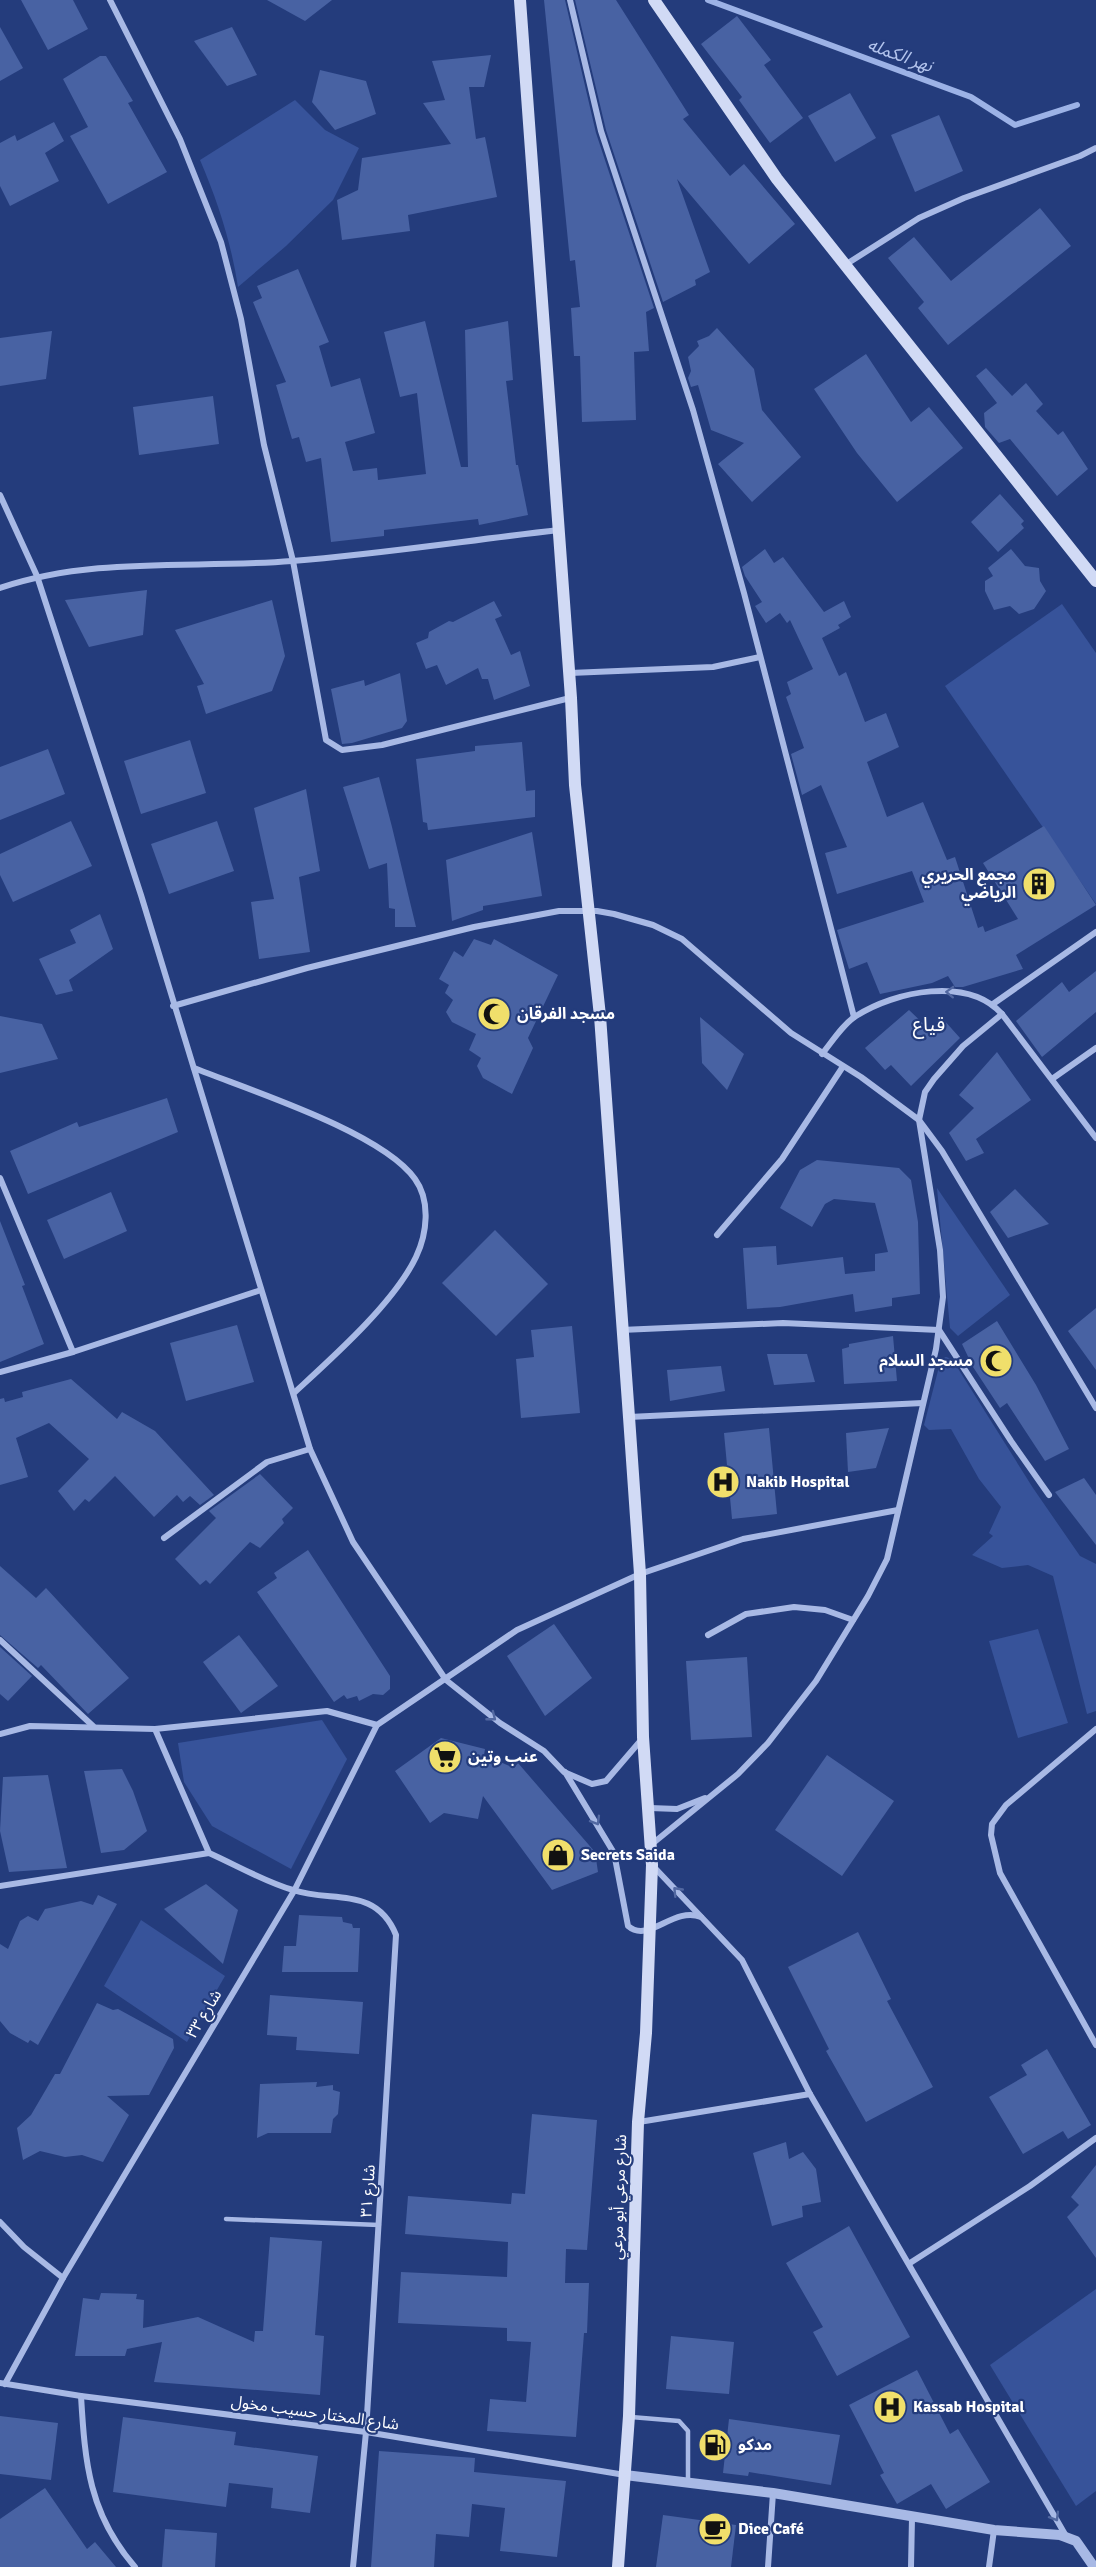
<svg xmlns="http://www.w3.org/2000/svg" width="1096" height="2567" viewBox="0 0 1096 2567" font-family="Signika,'Noto Sans Arabic',sans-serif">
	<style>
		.green { fill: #37539a }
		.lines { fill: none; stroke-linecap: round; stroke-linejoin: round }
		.stream { stroke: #9cb2e6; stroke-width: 6 }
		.building { fill: #4862a3 }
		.service { stroke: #a8b9e5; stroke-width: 4.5 }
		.minor { stroke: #a8b9e5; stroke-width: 6 }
		.tertiary { stroke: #a8b9e5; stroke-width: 10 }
		.secondary { stroke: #d1daf5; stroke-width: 12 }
		.oneway { stroke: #5268a1 }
		.labels { text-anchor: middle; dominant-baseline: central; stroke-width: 4.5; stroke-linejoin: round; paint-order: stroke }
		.poi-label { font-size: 16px; font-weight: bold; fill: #fff; stroke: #243c7c; text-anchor: start }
		.street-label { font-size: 16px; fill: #fff; stroke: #243c7c }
		.water-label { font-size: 18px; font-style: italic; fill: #b3c4ed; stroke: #243c7c }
		.quarter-label { font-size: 20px; fill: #fff; stroke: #243c7c }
	</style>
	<rect width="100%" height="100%" fill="#243c7c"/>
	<!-- green -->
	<g class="green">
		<path d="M 295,100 L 325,130 L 359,148 L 333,200 L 286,246 L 238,287 C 231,242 218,202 200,160 Z"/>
		<polygon points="1062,604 1096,653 1096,904 945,686"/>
		<polygon points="937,1188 1010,1295 958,1336 950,1328"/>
		<polygon points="946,1357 952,1359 1033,1488 1080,1556 1096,1564 1096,1711 1087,1714 1053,1576 1028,1565 1002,1568 972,1555 993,1536 989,1533 1001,1507 979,1479 951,1429 929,1430 924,1425 941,1359"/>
		<polygon points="1038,1629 1068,1723 1018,1738 989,1641"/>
		<polygon points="322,1720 347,1759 291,1869 212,1826 184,1782 178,1743"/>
		<polygon points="141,1920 225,1976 187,2042 104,1986"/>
		<polygon points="1096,2289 1096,2491 1076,2506 990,2365"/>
	</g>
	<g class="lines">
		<!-- stream -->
		<polyline class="stream" points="708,0 971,97 1015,125 1077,105"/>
	</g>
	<!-- building -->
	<g class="building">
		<polygon points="21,0 73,0 88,29 48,50"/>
		<polygon points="267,0 332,0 305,21"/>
		<polygon points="544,0 565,0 596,133 654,308 646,312 649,351 634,352 636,420 582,422 580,356 574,356 571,308 580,307 575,260 570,261"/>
		<polygon points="575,0 616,0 689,115 683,119 730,176 744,164 795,224 749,264 677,179 710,272 695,280 696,285 663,302 606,130"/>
		<polygon points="737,16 771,60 764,65 803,118 770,143 739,100 742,97 701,44"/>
		<polygon points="0,27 23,68 0,81"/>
		<polygon points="232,27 257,75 227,86 194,41"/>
		<polygon points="491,55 484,87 469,87 476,139 485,137 497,197 408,215 410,231 342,240 337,200 358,190 362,158 451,144 423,103 445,100 432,61"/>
		<polygon points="100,56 106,56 133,101 128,103 167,172 108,204 70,136 88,127 63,79"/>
		<polygon points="320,70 366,81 376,114 335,130 312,102"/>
		<polygon points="850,93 876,138 835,162 808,116"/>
		<polygon points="939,115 963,171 915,192 891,135"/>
		<polygon points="54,122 64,141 45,153 59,181 10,206 0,186 0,143 15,135 17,141"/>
		<polygon points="1040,208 1071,246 948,345 918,308 924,302 888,258 914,237 951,281"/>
		<polygon points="298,269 329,342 319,346 331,387 360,378 375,433 345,442 353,471 377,468 378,480 426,474 417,393 400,397 384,332 425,321 461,467 468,467 465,330 508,321 513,380 506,381 516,465 518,465 528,515 479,525 478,519 384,530 384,536 331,542 321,458 306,462 299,437 292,439 276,385 286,382 253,302 262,298 257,286"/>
		<polygon points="717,328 754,369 762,410 801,457 752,502 718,464 744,443 711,430 698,385 691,387 688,378 691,371 688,357 699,346 697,341 709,336"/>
		<polygon points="52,331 46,379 0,386 0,338"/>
		<polygon points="866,354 911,422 929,407 963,448 897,502 857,453 814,389"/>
		<polygon points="986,368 1012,396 1026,383 1043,404 1036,411 1058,435 1063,431 1088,469 1057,496 1010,439 999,443 985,427 984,413 997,403 976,376"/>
		<polygon points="213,396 219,444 139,455 133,407"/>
		<polygon points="1000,494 1024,521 1021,524 1024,528 998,552 971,522"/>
		<polygon points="765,549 774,563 783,557 824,612 844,601 851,617 838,625 840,628 822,638 839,676 846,672 865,722 886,713 899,747 867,762 887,817 923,802 947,860 955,857 978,928 983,926 985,932 1018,919 983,863 1044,826 1096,905 1016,955 1023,969 963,987 955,987 948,976 932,983 880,994 867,962 849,969 837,930 924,902 912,871 837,894 825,853 847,847 821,785 802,795 791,754 804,748 786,697 791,694 787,682 813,669 790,620 787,623 780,613 766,623 755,606 762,602 745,576 742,567"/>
		<polygon points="1011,549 1025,566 1039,568 1040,581 1046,591 1034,609 1019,614 1010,606 994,610 985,591 985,581 993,576 988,568"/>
		<polygon points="147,590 143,635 89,647 65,600"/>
		<polygon points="272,600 285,656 272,691 206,714 197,686 204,684 175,630"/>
		<polygon points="494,601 502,616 495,619 511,655 520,651 530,686 494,700 488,679 482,679 478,668 446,685 437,665 426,669 416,643 428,638 429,632 449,621 453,622"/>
		<polygon points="400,673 407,721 402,728 352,743 342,744 331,689 364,680 365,686"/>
		<polygon points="190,740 206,793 141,814 124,761"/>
		<polygon points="522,742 526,791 535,790 535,817 428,830 427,823 423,822 416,759 475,751 475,746"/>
		<polygon points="48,749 65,794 0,820 0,767"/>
		<polygon points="379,777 392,827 416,927 395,927 395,909 389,908 387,863 369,869 343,787"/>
		<polygon points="306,789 320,871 299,877 310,952 259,959 251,902 274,899 254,808"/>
		<polygon points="71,821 92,866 13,902 0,875 0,854"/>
		<polygon points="217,821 234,871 169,894 151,844"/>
		<polygon points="532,832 542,896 483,906 483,910 452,921 446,860"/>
		<polygon points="100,914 113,949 69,980 73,991 56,995 39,959 76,943 70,930"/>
		<polygon points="474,939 491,945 494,939 558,975 528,1038 533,1048 512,1094 483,1078 477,1066 481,1058 469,1050 476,1034 452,1022 446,1012 453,1000 445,993 449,985 439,979 454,951 463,957"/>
		<polygon points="1096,971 1096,1012 1042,1057 1016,1021 1062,982 1069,992"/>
		<polygon points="909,1010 930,1030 943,1019 960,1038 911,1086 891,1065 885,1070 865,1048"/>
		<polygon points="0,1016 42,1024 58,1059 0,1073"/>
		<polygon points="700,1017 744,1054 727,1090 702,1063"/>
		<polygon points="997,1052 1031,1100 976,1139 984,1153 966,1161 949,1133 974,1108 959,1095"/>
		<polygon points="167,1098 178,1132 28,1194 10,1151 77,1122 79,1127"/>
		<polygon points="817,1160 899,1168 911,1180 918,1222 920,1294 892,1298 892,1306 855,1312 853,1294 780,1307 747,1309 743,1248 776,1246 777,1265 843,1257 845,1274 875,1271 875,1254 888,1252 875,1203 834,1199 825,1204 812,1227 780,1208 800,1170"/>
		<polygon points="1015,1189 1049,1224 1008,1238 990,1212"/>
		<polygon points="111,1192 127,1231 64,1259 47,1220"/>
		<polygon points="0,1221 25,1285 22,1286 44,1344 0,1362"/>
		<polygon points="495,1230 548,1284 496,1336 442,1283"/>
		<polygon points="1096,1308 1096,1370 1068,1331"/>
		<polygon points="997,1321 1036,1385 1069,1449 1045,1461 1007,1403 1000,1408 973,1367 962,1344"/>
		<polygon points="237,1325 254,1382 186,1401 170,1343"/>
		<polygon points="572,1326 580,1413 521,1418 516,1359 534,1357 531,1330"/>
		<polygon points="893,1336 897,1381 844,1384 842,1349 849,1347 849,1344"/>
		<polygon points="767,1354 807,1354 815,1382 774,1385"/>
		<polygon points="721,1366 725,1391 670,1401 667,1370"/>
		<polygon points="71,1379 117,1419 122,1412 155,1431 214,1495 200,1505 190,1496 183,1502 177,1495 154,1517 115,1476 89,1502 85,1499 74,1511 58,1491 89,1459 49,1423 16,1438 28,1477 0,1485 0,1399 4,1398 5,1402 23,1397 22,1392"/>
		<polygon points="769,1428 777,1514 732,1519 724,1433"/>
		<polygon points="889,1428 876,1468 848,1472 846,1433"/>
		<polygon points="260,1474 293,1508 282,1519 284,1523 260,1548 250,1542 210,1584 206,1580 200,1585 175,1559 216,1518 209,1511"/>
		<polygon points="1084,1478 1096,1495 1096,1545 1055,1492"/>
		<polygon points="308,1550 390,1676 390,1689 383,1695 373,1694 359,1701 357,1696 347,1699 344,1695 334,1702 257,1592 277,1578 274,1573"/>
		<polygon points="0,1566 36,1598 46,1588 129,1678 88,1714 41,1665 38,1668 0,1635"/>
		<polygon points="554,1624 592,1678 545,1716 507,1656"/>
		<polygon points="239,1635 278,1686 241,1713 203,1662"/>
		<polygon points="0,1647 32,1676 8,1701 0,1694"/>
		<polygon points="747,1657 752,1737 691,1740 686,1661"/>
		<polygon points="441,1738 485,1749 484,1755 514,1768 518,1763 595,1852 598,1872 552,1890 483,1796 478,1819 444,1813 430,1823 395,1771"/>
		<polygon points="827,1755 894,1801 842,1876 775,1830"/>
		<polygon points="122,1769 133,1791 147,1831 124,1850 101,1853 84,1771"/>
		<polygon points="48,1775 67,1868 9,1872 0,1831 3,1777"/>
		<polygon points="206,1884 238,1910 223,1964 164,1909"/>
		<polygon points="98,1895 117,1904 38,2045 30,2040 28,2043 10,2033 0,2021 0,1944 8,1949 20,1921 28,1916 38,1921 45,1909 81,1901 93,1905"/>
		<polygon points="299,1915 342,1917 343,1922 352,1924 353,1928 360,1928 358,1972 282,1972 284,1946 296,1946"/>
		<polygon points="858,1932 891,1999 887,2001 933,2087 866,2122 826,2051 829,2049 788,1967"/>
		<polygon points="270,1995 363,2002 359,2054 296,2050 297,2037 267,2035"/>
		<polygon points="97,2003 113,2010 118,2009 173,2039 174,2048 149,2095 107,2096 129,2115 103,2162 82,2155 65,2157 40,2151 23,2160 17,2128 31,2115 55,2074 60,2074"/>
		<polygon points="1047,2049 1091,2125 1068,2139 1063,2131 1023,2154 989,2097 1027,2075 1021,2065"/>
		<polygon points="317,2082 316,2087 333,2085 333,2090 340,2092 338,2114 333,2119 331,2133 268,2133 257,2138 260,2084"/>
		<polygon points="532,2114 597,2120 587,2250 566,2249 565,2283 589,2283 587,2333 584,2333 576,2437 487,2431 490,2399 526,2402 531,2342 507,2341 507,2328 398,2323 401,2272 507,2277 508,2242 405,2234 408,2196 511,2204 512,2193 525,2194"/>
		<polygon points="786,2142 789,2159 803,2152 816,2169 821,2202 802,2206 803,2217 772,2226 753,2153"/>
		<polygon points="1096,2165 1096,2258 1067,2217 1079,2205 1071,2197"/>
		<polygon points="849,2226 910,2337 837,2376 813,2332 823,2327 786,2263"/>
		<polygon points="270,2237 322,2241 315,2335 324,2336 320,2395 154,2382 162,2342 127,2349 125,2356 75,2356 83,2298 99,2300 101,2293 137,2294 136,2299 144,2300 143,2328 198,2317 254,2342 255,2331 263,2331"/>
		<polygon points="671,2336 734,2342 729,2394 666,2389"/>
		<polygon points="917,2370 950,2434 958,2429 990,2482 946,2509 931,2484 897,2504 880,2475 884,2473 849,2405"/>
		<polygon points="0,2416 58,2423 51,2480 0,2474"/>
		<polygon points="123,2417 236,2432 234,2445 318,2456 310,2513 271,2508 273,2488 229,2483 226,2507 113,2492"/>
		<polygon points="729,2419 840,2435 831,2485 749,2472 748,2476 723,2473"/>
		<polygon points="379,2451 475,2458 474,2472 566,2481 557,2557 500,2551 505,2508 472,2504 469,2537 436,2534 434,2567 371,2567"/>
		<polygon points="45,2488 87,2549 95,2542 116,2567 0,2567 0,2519"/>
		<polygon points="663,2515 736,2525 731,2567 656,2567"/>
		<polygon points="165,2529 217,2533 215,2567 162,2567"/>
	</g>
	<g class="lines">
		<!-- service -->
		<g class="service">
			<polyline points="226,2219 379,2225"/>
			<polyline points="631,2417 679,2421 688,2431 688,2481"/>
		</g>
		<!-- minor -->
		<g class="minor">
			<polyline points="110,0 180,139 221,242 241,319 264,445 293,561 326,740 342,750 382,745 570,698"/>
			<polyline points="570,0 601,131 693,410 744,593 854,1017"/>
			<polyline points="845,265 919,218 964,198 1080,156 1096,148"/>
			<polyline points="0,495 37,576 141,895 310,1449 353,1542 446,1680 500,1723 544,1751 564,1772 592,1784 606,1781 642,1739"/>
			<path d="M 0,588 C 95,556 194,569 292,561 C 381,554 470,540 559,530"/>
			<polyline points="570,673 713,667 760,657"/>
			<polyline points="993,1004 1096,932"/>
			<polyline points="173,1006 307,968 474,927 559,911 597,911 614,914 653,925 682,939 791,1033 861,1077 919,1120 942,1151 1096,1408"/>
			<path d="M 822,1054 C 832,1042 843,1024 856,1016 C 895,991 968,976 1002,1014 L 1096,1138"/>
			<path d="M 194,1068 C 249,1090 382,1132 415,1179 C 431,1201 427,1234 416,1257 C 394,1303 333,1357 295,1392"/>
			<polyline points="1052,1079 1096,1048"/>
			<polyline points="0,1178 73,1352"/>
			<polyline points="717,1235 782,1159 842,1068"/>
			<polyline points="621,1330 783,1323 939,1330 1011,1441 1049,1495"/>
			<polyline points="0,1372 73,1352 261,1290"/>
			<polyline points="629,1417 923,1403"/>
			<polyline points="164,1538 267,1462 310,1449"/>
			<polyline points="708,1635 746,1614 794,1607 825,1610 853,1620"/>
			<polyline points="0,1640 93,1726"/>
			<path d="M 155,1729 L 209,1853 C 236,1865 265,1882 293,1890 C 333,1903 376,1886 396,1935 L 366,2432 L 353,2567"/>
			<polyline points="1096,1729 1006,1805 992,1824 991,1835 1000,1873 1096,2045"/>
			<polyline points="0,1734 30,1726 155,1729 327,1711 377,1725"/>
			<path d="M 565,1772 L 614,1853 L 628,1926 C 649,1944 673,1906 701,1917"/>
			<polyline points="650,1808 677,1809 705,1798"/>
			<polyline points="652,1844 738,1774 768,1743 816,1681 868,1596 887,1559 936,1349 943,1297 940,1250 919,1120 925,1092 934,1079 963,1046 1002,1014"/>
			<polyline points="653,1866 742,1960 810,2094 1066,2536"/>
			<polyline points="0,1886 209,1853"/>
			<polyline points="639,2122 810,2094"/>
			<polyline points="0,2222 24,2247 63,2278"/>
			<polyline points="910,2263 1030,2186 1096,2138"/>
			<polyline points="0,2383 81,2396 366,2432 625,2475"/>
			<polyline points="5,2384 63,2278 294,1891 377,1725 517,1630 640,1574 743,1539 898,1510"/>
			<path d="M 81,2396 C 85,2463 89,2514 135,2567"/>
			<polyline points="768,2567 773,2493"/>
			<polyline points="911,2567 912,2518"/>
			<polyline points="989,2567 994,2530"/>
		</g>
		<!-- tertiary -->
		<polyline class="tertiary" points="625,2475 773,2493 994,2530 1060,2535 1076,2541 1094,2567"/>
		<!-- secondary -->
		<g class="secondary">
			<polyline points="520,0 571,698 575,785 600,1016 629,1417 640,1574 643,1737 652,1865 646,2033 638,2122 629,2416 618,2567"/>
			<polyline points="654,0 777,179 1096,581"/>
		</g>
	</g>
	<!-- one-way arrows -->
	<defs><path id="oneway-chevron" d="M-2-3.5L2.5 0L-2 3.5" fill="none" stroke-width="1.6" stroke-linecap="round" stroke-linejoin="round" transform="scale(1.5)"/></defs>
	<g class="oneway">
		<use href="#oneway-chevron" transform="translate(950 992) rotate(-178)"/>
		<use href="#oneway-chevron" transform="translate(492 1717) rotate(38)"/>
		<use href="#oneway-chevron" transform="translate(596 1821) rotate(59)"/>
		<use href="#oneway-chevron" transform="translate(677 1891) rotate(-134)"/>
		<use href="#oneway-chevron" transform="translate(1055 2517) rotate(59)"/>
	</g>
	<!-- icons -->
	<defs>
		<symbol id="building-disc" viewBox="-11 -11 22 22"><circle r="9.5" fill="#f0df6b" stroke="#243c7c"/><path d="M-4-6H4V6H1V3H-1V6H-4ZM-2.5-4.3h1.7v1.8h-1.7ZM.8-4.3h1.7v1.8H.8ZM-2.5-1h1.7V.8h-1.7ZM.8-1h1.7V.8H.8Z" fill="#111"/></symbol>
		<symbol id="mosque-disc" viewBox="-11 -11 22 22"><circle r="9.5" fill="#f0df6b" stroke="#243c7c"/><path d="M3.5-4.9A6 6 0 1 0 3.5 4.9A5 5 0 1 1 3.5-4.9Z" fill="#111"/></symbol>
		<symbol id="hospital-disc" viewBox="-11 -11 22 22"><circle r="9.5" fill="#f0df6b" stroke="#243c7c"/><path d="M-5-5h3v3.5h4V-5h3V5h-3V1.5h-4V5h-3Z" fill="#111"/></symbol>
		<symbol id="supermarket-disc" viewBox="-11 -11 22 22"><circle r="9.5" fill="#f0df6b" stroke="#243c7c"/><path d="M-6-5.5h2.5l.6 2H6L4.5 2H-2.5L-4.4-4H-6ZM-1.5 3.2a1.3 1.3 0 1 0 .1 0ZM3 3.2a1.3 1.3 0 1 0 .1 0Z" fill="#111"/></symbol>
		<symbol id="shop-disc" viewBox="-11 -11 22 22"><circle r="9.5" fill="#f0df6b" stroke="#243c7c"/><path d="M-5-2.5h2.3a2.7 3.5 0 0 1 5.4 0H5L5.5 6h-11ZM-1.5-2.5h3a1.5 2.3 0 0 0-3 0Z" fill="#111"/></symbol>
		<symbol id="fuel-disc" viewBox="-11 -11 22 22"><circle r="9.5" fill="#f0df6b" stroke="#243c7c"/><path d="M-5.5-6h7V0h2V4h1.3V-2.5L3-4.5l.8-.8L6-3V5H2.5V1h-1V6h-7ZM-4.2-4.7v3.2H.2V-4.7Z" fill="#111"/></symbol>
		<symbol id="cafe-disc" viewBox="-11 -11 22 22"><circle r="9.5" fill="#f0df6b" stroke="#243c7c"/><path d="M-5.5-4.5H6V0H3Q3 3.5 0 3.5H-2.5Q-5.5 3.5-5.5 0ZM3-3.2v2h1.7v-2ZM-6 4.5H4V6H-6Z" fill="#111"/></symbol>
	</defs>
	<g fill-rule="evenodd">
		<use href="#building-disc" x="1020" y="865" width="38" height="38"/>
		<use href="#mosque-disc" x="475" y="995" width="38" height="38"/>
		<use href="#mosque-disc" x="977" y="1342" width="38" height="38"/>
		<use href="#hospital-disc" x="704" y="1463" width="38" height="38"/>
		<use href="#supermarket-disc" x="426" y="1738" width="38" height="38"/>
		<use href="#shop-disc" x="539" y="1836" width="38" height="38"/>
		<use href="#hospital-disc" x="871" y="2388" width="38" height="38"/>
		<use href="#fuel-disc" x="696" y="2426" width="38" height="38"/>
		<use href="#cafe-disc" x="696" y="2510" width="38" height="38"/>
	</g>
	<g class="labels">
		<!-- poi labels -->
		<g class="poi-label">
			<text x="1016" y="875" text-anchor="end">مجمع الحريري<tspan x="1016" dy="18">الرياضي</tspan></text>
			<text x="517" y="1014">مسجد الفرقان</text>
			<text x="973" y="1361" text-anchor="end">مسجد السلام</text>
			<text x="746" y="1482">Nakib Hospital</text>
			<text x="468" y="1757">عنب وتين</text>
			<text x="581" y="1855">Secrets Saida</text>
			<text x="913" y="2407">Kassab Hospital</text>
			<text x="738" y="2445">مدكو</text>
			<text x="738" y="2529">Dice Café</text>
		</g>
		<!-- street labels -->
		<g class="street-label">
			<text transform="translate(204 2014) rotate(-59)">شارع ٣٣</text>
			<text transform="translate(368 2191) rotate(-86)">شارع ٣١</text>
			<text transform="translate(619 2197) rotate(-88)">شارع مرعي أبو مرعي</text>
			<text transform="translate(315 2413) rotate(8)">شارع المختار حسيب مخول</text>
		</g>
		<!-- water labels -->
		<g class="water-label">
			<text transform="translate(900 55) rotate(20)">نهر الكمله</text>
		</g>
		<!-- quarter labels -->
		<g class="quarter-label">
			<text x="929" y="1024">قياع</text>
		</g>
	</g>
</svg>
